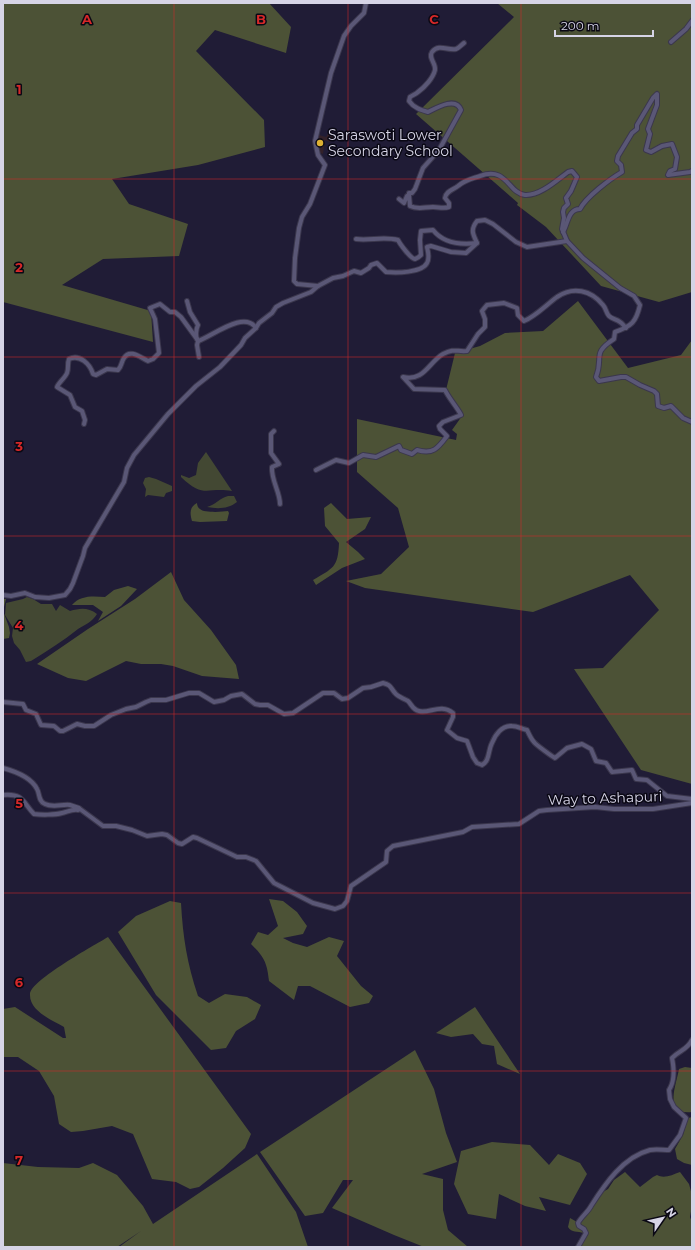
<svg xmlns="http://www.w3.org/2000/svg" width="695" height="1250" viewBox="0 0 695 1250" font-family="Montserrat,sans-serif">
	<style>
		.education { fill: #332129 }
		.green { fill: #434833 }
		.forest { fill: #4c5236 }
		.lines { fill: none; stroke-linecap: round; stroke-linejoin: round }
		.minor-casing { stroke: #3b374d; stroke-width: 6 }
		.minor { stroke: #5a5776; stroke-width: 4 }
		.grid { fill: none; stroke: #d62828; stroke-width: 1; stroke-opacity: 0.55 }
		.poi-dot { fill: #deb133; stroke: #0a0814; stroke-width: 1.5 }
		.labels { text-anchor: middle; dominant-baseline: central; stroke-width: 3; stroke-linejoin: round; paint-order: stroke }
		.poi-label { font-size: 14px; fill: #d6d4e6; stroke: #0a0814; text-anchor: start }
		.street-label { font-size: 14px; fill: #d6d4e6; stroke: #0a0814 }
		.grid-label { font-size: 13px; text-anchor: middle; font-weight: bold; fill: #d62828; stroke: #0a0814; stroke-width: 3; stroke-linejoin: round; paint-order: stroke }
	</style>
	<rect width="100%" height="100%" fill="#201c36"/>
	<!-- education -->
	<polygon class="education" points="329,132 335,136 330,142 325,140 323,154 318,152 314,147 315,143 319,135 326,137"/>
	<!-- green -->
	<g class="green">
		<path d="M 206,452 L 232,491 C 206,487 204,499 181,477 L 181,475 L 189,478 L 196,475 L 198,463 Z"/>
		<polygon points="149,477 156,479 172,486 172,491 166,493 164,497 148,495 145,497 146,489 143,483 145,478"/>
		<path d="M 228,496 L 234,496 L 237,502 C 228,509 218,509 207,507 C 215,505 220,498 228,496 Z"/>
		<path d="M 27,597 L 33,599 L 41,604 L 52,604 L 56,611 L 60,605 L 70,611 C 80,608 88,607 97,614 C 92,622 86,624 78,629 C 63,641 47,651 31,661 L 26,662 L 20,650 L 14,643 L 12,636 L 13,628 L 5,615 L 6,603 L 23,599 Z"/>
	</g>
	<!-- forest -->
	<g class="forest">
		<polygon points="3,3 269,3 291,27 286,53 215,30 196,51 264,120 265,147 198,165 112,179 129,204 188,224 179,256 103,259 62,285 151,311 153,342 3,302"/>
		<polygon points="497,3 692,3 692,292 659,302 601,286 546,227 517,205 518,203 416,114 514,17"/>
		<polygon points="578,301 628,368 681,355 692,340 692,784 641,770 574,669 603,668 659,610 630,575 533,612 365,588 346,581 381,574 409,547 398,508 357,472 357,419 456,440 457,434 452,430 462,416 446,390 455,353 480,346 505,333 543,331"/>
		<path d="M 197,503 C 197,505 198,508 200,509 C 204,513 222,512 228,511 L 229,513 L 227,521 L 200,522 L 192,521 C 190,514 189,507 197,503 Z"/>
		<path d="M 331,503 L 347,519 L 371,517 L 365,529 L 346,542 L 358,552 L 365,559 L 342,568 L 316,585 L 313,580 C 333,568 338,568 339,543 L 325,526 L 324,508 Z"/>
		<polygon points="171,572 184,600 211,630 236,665 239,679 202,676 173,666 161,664 141,664 126,661 86,681 68,678 37,664 88,629 135,599"/>
		<path d="M 128,586 L 137,589 L 121,606 L 98,621 L 103,612 L 93,605 L 72,605 C 80,595 93,596 105,597 L 114,590 Z"/>
		<polygon points="3,599 6,599 3,611 9,627 10,633 9,638 3,639"/>
		<path d="M 269,899 L 283,901 L 297,912 L 307,926 L 303,934 L 283,938 L 293,943 L 307,947 L 329,937 L 344,941 L 337,956 L 361,986 L 373,996 L 369,1003 L 350,1007 L 310,986 L 298,986 L 294,1000 L 269,981 C 267,962 264,957 251,944 L 258,932 L 268,935 L 278,926 Z"/>
		<path d="M 170,901 L 181,903 C 183,938 187,963 198,996 L 209,1003 L 225,994 L 247,997 L 261,1005 L 255,1019 L 236,1031 L 226,1048 L 211,1050 L 156,995 L 118,932 L 136,916 Z"/>
		<path d="M 108,937 L 251,1134 L 245,1148 L 223,1168 L 199,1187 L 190,1189 L 176,1182 L 152,1179 L 133,1134 L 112,1126 L 83,1131 L 71,1132 L 59,1124 L 54,1096 L 39,1071 L 18,1057 L 3,1057 L 3,1009 L 15,1007 L 63,1038 L 66,1038 L 64,1027 C 52,1020 29,1011 30,994 C 31,980 95,945 108,937 Z"/>
		<polygon points="475,1007 520,1074 497,1064 494,1046 482,1044 473,1034 451,1037 436,1033"/>
		<polygon points="415,1050 434,1089 446,1133 457,1162 422,1174 443,1179 443,1210 448,1230 468,1247 424,1247 394,1235 332,1208 353,1180 343,1180 323,1213 305,1216 260,1152"/>
		<path d="M 685,1067 L 692,1068 L 692,1112 C 663,1115 676,1086 679,1069 Z"/>
		<polygon points="692,1117 692,1165 684,1163 677,1159 675,1149 683,1135 688,1118"/>
		<polygon points="492,1142 530,1145 549,1165 558,1154 580,1163 587,1174 570,1205 539,1197 546,1211 525,1206 499,1194 496,1219 468,1214 454,1184 461,1151"/>
		<polygon points="257,1154 296,1212 308,1247 119,1247 141,1231 117,1247 5,1247 3,1244 3,1163 38,1167 79,1168 93,1163 117,1175 143,1206 153,1224"/>
		<path d="M 625,1172 L 640,1187 L 653,1177 L 657,1175 C 664,1179 672,1175 680,1172 L 689,1184 L 692,1195 L 692,1206 L 690,1217 L 692,1222 L 692,1247 L 575,1247 L 584,1233 C 577,1231 572,1233 568,1227 L 570,1218 L 577,1222 L 601,1193 L 608,1189 L 614,1180 Z"/>
	</g>
	<g class="lines">
		<defs>
			<g id="minor">
				<polyline points="671,42 686,29 692,21"/>
				<path d="M 409,195 L 409,193 L 412,193 L 415,189 L 423,168 L 439,150 L 461,110 C 456,96 436,108 428,112 C 421,110 414,108 409,101 L 410,97 C 413,95 416,94 418,92 C 425,87 433,78 435,70 C 436,63 428,58 432,52 C 439,43 448,51 456,49 C 459,48 461,45 464,43"/>
				<path d="M 399,199 L 404,203 L 407,196 L 409,195 L 410,206 C 418,210 424,207 433,207 C 439,207 443,209 449,207 L 449,203 L 445,198 C 446,191 453,190 458,186 C 465,180 471,179 480,176 C 507,166 508,193 525,195 C 540,196 557,180 568,172 L 572,171 L 577,177 L 571,191 L 566,198 L 568,204 L 564,208 L 563,212 L 564,218 L 562,229 L 567,241"/>
				<path d="M 563,232 C 568,224 568,209 580,209 C 586,197 610,179 622,172 L 621,165 L 617,161 L 618,156 L 632,133 L 637,129 L 637,125 L 653,98 L 657,94 L 657,105 L 648,129 L 650,134 L 646,150 L 651,152 L 662,146 L 672,144 L 677,157 L 675,169 L 670,171 L 668,175 L 690,172 L 692,171"/>
				<path d="M 356,239 C 370,241 383,236 398,240 C 400,244 411,259 415,259 C 418,258 419,257 421,255 L 420,240 L 421,231 L 433,230 C 444,244 461,245 477,243"/>
				<polyline points="318,286 297,284 294,281 295,258 299,228 302,217 310,204 325,165 318,155 315,141 331,73 344,36 351,26 364,13 366,3"/>
				<path d="M 187,301 L 190,312 L 198,325 C 196,329 195,337 198,341 C 213,336 244,310 256,328"/>
				<polyline points="198,341 197,345 199,357"/>
				<path d="M 84,424 L 85,420 L 82,411 L 75,407 L 70,395 L 57,387 C 59,382 65,378 67,373 C 69,368 67,364 69,359 C 80,354 90,364 93,374 L 96,375 L 107,369 L 118,370 C 122,366 121,362 124,358 C 130,348 141,358 148,361 L 153,359 L 159,353 L 155,319 L 150,308 L 160,304 L 170,312 L 175,312 L 181,317 L 197,339"/>
				<path d="M 274,431 L 271,434 L 271,453 L 279,464 L 272,467 C 271,480 280,492 280,504"/>
				<path d="M 316,470 L 336,460 L 349,463 L 363,455 L 376,457 L 399,446 L 401,450 L 412,454 L 417,450 C 433,455 438,448 447,436 L 440,429 L 439,426 L 443,422 L 461,415 C 459,410 448,397 445,390 L 414,389 L 403,377 C 424,382 429,362 443,354 C 455,348 456,352 467,351 L 478,334 L 485,327 L 485,319 L 482,311 L 487,305 L 504,303 L 517,308 L 518,315 L 524,321 C 536,316 546,305 557,297 C 573,286 591,290 603,305 C 606,308 606,313 609,316 C 612,319 616,319 620,322 C 622,323 624,326 626,328"/>
				<path d="M 3,595 L 11,596 L 25,593 L 35,597 L 49,598 L 65,595 L 70,589 L 73,583 L 83,556 L 85,548 L 124,482 L 127,468 L 134,455 L 168,414 L 196,386 L 220,367 L 241,345 L 245,338 L 256,328 L 259,323 L 272,313 L 276,307 L 283,303 L 311,292 L 318,286 L 333,278 L 343,276 L 354,271 L 361,273 L 369,268 L 371,265 L 377,263 L 386,272 C 396,273 422,273 427,263 C 430,258 428,252 427,247 L 431,246 L 451,252 L 466,253 L 477,243 C 473,234 470,230 477,221 L 485,220 L 493,224 L 516,242 L 527,247 L 567,241 L 583,258 L 620,288 L 634,296 L 640,305 C 636,322 632,326 615,332 L 614,339 C 591,354 604,357 596,377 L 599,381 L 621,377 L 626,377 L 640,385 L 654,391 L 657,394 L 658,406 L 664,408 L 671,406 L 683,418 L 692,422"/>
				<path d="M 3,702 L 23,704 L 26,710 L 36,714 L 41,725 L 54,726 L 60,731 L 63,731 L 77,724 L 85,726 L 94,726 L 111,715 L 126,709 L 136,707 L 146,702 L 151,700 L 166,700 L 189,693 L 199,693 L 214,702 L 224,700 L 231,696 L 242,694 L 255,704 L 260,705 L 268,705 L 284,714 L 293,713 L 323,693 L 334,693 L 342,699 L 348,698 L 363,688 L 371,687 L 383,683 C 391,685 390,687 395,693 C 398,697 403,698 408,701 C 412,705 413,710 419,711 C 429,714 441,703 453,713 L 453,717 L 447,730 L 457,738 L 467,741 L 473,757 L 477,763 L 482,765 C 490,761 488,750 492,743 C 495,735 502,725 512,726 C 517,726 522,729 527,730 C 529,734 531,739 534,742 C 536,745 553,757 555,758 L 567,748 L 582,744 L 591,749 L 596,761 L 606,763 L 612,772 L 632,770 L 636,779 L 647,780 L 667,796 L 692,799"/>
				<path d="M 3,768 C 14,771 31,777 37,789 C 40,794 38,801 45,804 C 53,808 62,804 70,805 C 73,806 76,807 79,808"/>
				<path d="M 3,795 C 24,793 23,803 34,814 C 41,815 55,815 62,813 C 67,812 72,809 78,810 L 80,809 L 103,826 L 116,826 L 132,830 L 147,836 L 162,834 L 167,835 L 178,843 L 182,844 L 193,837 L 197,838 L 237,857 L 246,857 L 256,861 L 274,883 L 313,903 L 335,909 L 343,906 L 347,901 L 351,886 L 386,862 L 387,851 L 393,846 L 463,832 L 472,827 L 519,824 L 539,811 L 547,810 L 595,807 L 614,809 L 653,809 L 692,803"/>
				<path d="M 578,1247 L 586,1233 L 584,1229 L 579,1226 L 578,1223 C 581,1217 588,1212 591,1206 C 605,1184 623,1157 650,1150 C 656,1149 663,1150 669,1150 L 680,1135 L 686,1118 L 674,1107 L 670,1099 L 669,1090 C 675,1081 674,1068 672,1058 C 680,1050 687,1050 692,1040"/>
			</g>
		</defs>
		<!-- minor casing -->
		<use href="#minor" class="minor-casing"/>
		<!-- minor -->
		<use href="#minor" class="minor"/>
	</g>
	<!-- grid -->
	<path class="grid" d="M 174,3 L 174,1247M 348,3 L 348,1247M 521,3 L 521,1247M 3,179 L 692,179M 3,357 L 692,357M 3,536 L 692,536M 3,714 L 692,714M 3,893 L 692,893M 3,1071 L 692,1071"/>
	<!-- markers -->
	<circle class="poi-dot" cx="320" cy="143" r="4"/>
	<g class="labels">
		<!-- poi labels -->
		<g class="poi-label">
			<text x="328" y="135">Saraswoti Lower<tspan x="328" dy="16">Secondary School</tspan></text>
		</g>
		<!-- street labels -->
		<g class="street-label">
			<text transform="translate(605 798) rotate(-2)">Way to Ashapuri</text>
		</g>
	</g>
	<g class="grid-label">
		<text x="87" y="24">A</text>
		<text x="261" y="24">B</text>
		<text x="434" y="24">C</text>
		<text x="19" y="94">1</text>
		<text x="19" y="272">2</text>
		<text x="19" y="451">3</text>
		<text x="19" y="630">4</text>
		<text x="19" y="808">5</text>
		<text x="19" y="987">6</text>
		<text x="19" y="1165">7</text>
	</g>
	<!-- border -->
	<rect width="695" height="1250" fill="none" stroke="#d6d4e6" stroke-width="8"/>
	<!-- north arrow -->
	<g transform="translate(663 1218) rotate(56)" stroke="#0a0814" stroke-width="3" paint-order="stroke">
	<path d="M0-3L7 15L0 10L-7 15Z" fill="#d6d4e6"/>
	<text y="-6" font-size="11" font-weight="bold" text-anchor="middle" fill="#d6d4e6">N</text>
	</g>
	<!-- scale -->
	<path d="M555 30v6h98v-6" fill="none" stroke="#d6d4e6" stroke-width="2"/>
	<text x="561" y="30" font-size="12" fill="#d6d4e6" stroke="#0a0814" stroke-width="3" paint-order="stroke">200 m</text>
</svg>
